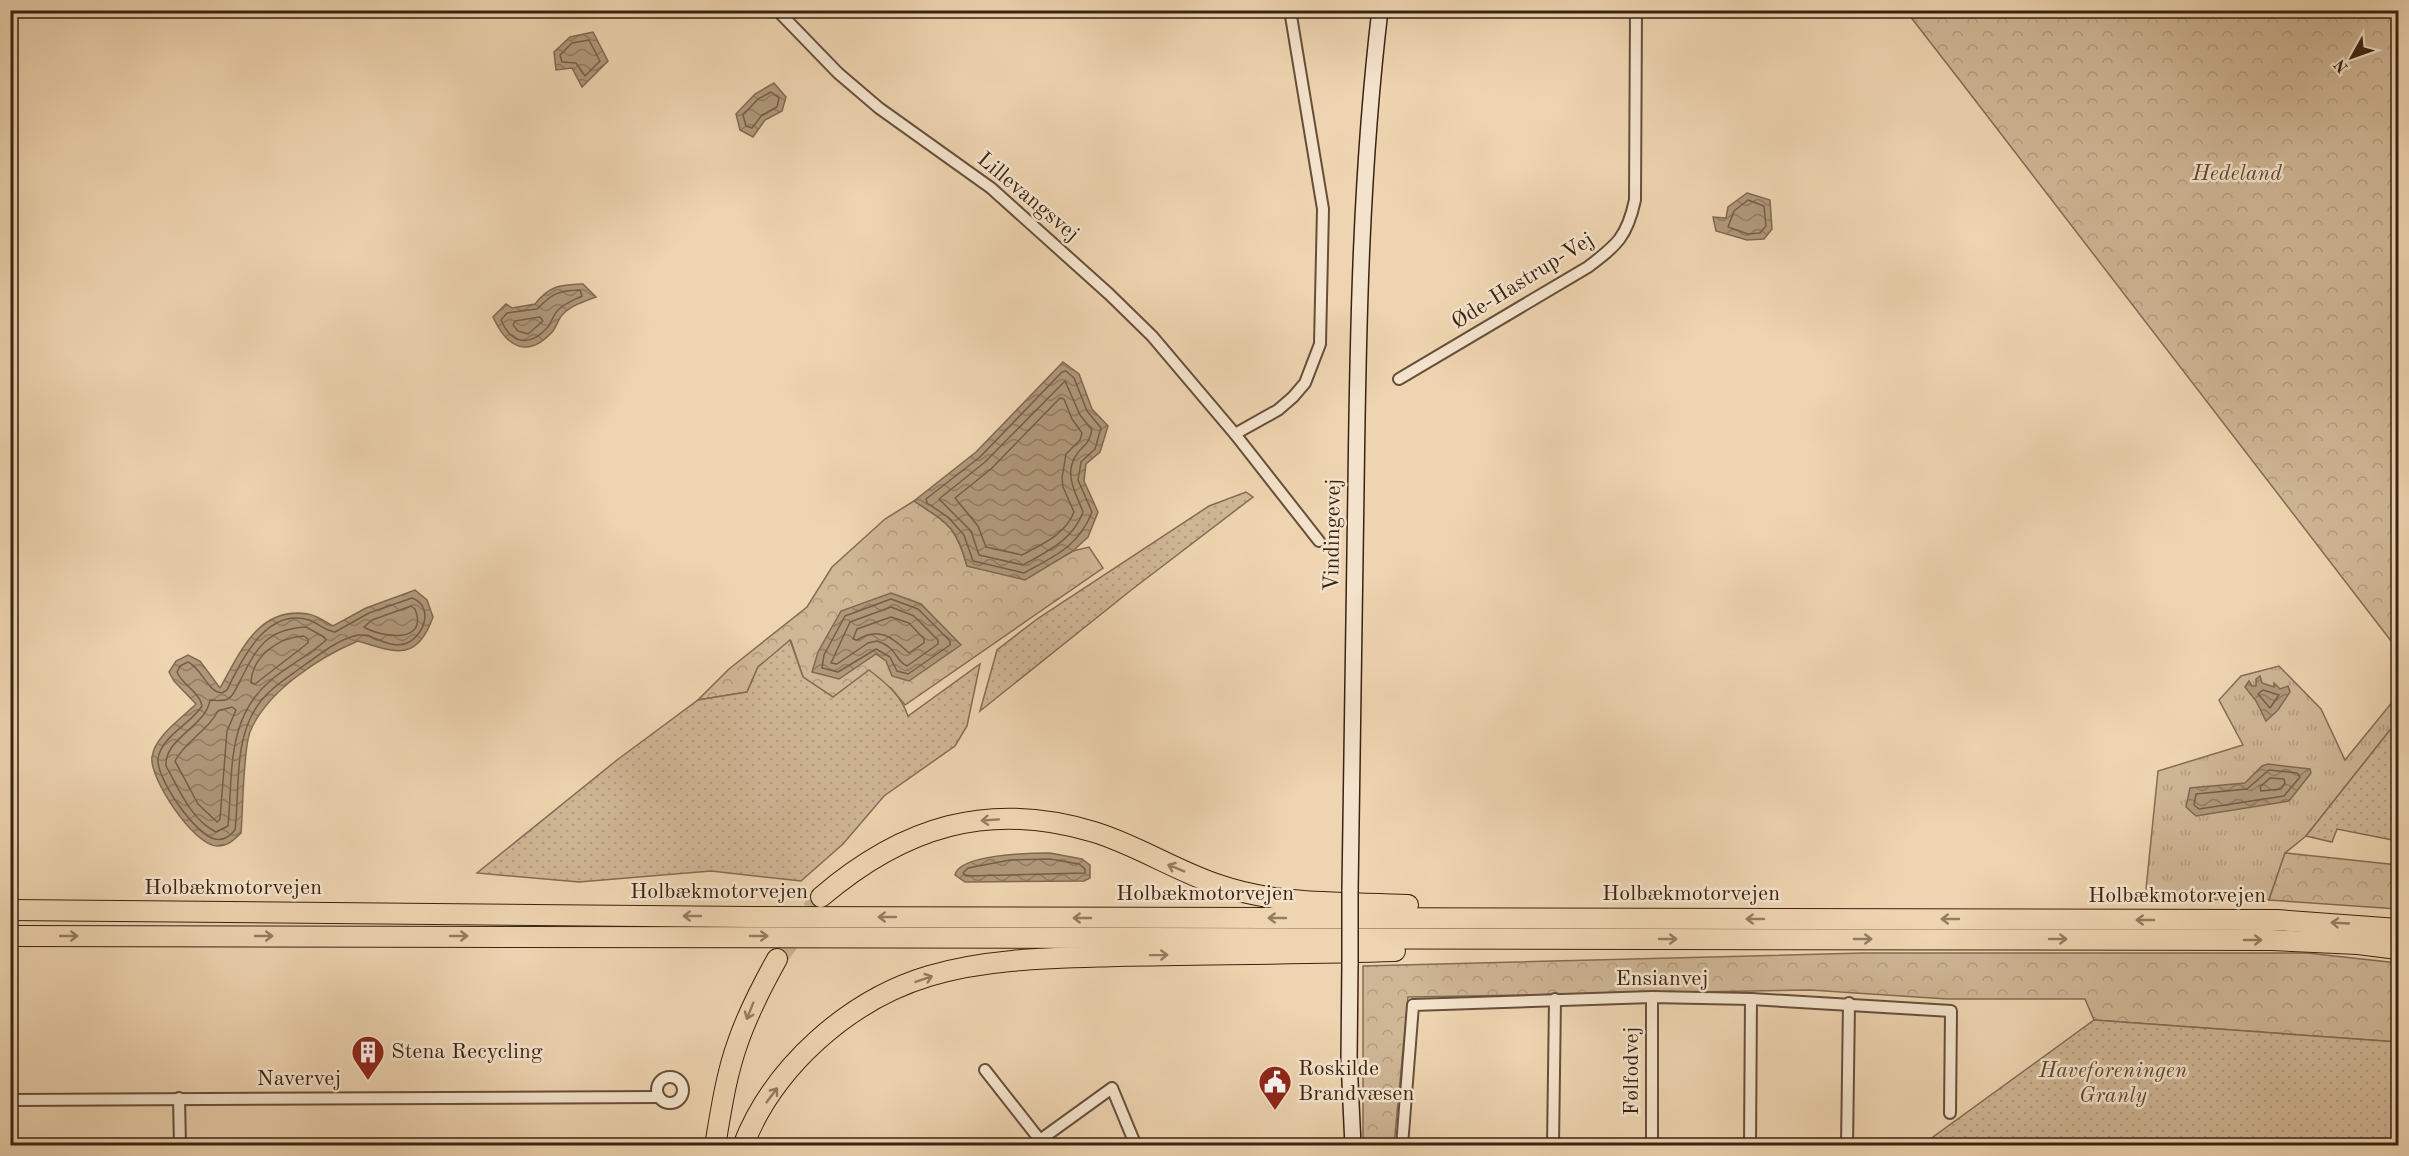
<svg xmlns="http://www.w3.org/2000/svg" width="2409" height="1156" viewBox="0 0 2409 1156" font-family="'Old Standard TT',serif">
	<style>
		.grass { fill: url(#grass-tufts); stroke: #846c54; stroke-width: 1.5 }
		.forest { fill: url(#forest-crowns); stroke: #846c54; stroke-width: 1.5 }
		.garden { fill: url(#garden-dots); stroke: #846c54; stroke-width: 1.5 }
		.water { fill: url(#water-waves); stroke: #806950; stroke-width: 1.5 }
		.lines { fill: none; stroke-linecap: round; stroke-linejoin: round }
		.shore { stroke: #745e46; stroke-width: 1.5 }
		.highway-tunnel { stroke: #cab190; stroke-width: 20; stroke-dasharray: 20 10; stroke-linecap: butt }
		.street-casing { stroke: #664f3a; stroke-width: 14 }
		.secondary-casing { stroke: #392312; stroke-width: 18 }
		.highway-casing { stroke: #392312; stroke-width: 22 }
		.street { stroke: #f4e3cc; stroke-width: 10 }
		.secondary { stroke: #f4e3cc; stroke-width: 15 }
		.highway { stroke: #eed4b0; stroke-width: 20 }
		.secondary-bridge-casing { stroke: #392312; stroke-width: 18; stroke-linecap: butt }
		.secondary-bridge { stroke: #f4e3cc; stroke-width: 15 }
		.oneway { stroke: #947c61 }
		.labels { text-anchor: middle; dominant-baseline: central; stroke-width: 5; stroke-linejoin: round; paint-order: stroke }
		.park-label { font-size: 22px; font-style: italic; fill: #5e4833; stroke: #f4e3cc }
		.street-label { font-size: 22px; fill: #392312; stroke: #f4e3cc }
		.poi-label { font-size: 22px; fill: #392312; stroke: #f4e3cc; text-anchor: start }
	</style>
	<defs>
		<pattern id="grass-tufts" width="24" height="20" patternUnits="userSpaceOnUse" patternTransform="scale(1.5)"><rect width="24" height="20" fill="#cfb695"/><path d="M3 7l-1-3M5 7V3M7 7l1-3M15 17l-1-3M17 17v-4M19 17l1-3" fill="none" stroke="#b29c7f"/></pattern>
		<pattern id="forest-crowns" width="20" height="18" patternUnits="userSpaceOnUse" patternTransform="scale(1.5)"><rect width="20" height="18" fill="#cfb695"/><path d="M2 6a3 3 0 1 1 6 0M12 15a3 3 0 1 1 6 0" fill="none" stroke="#b29c7f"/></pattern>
		<pattern id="garden-dots" width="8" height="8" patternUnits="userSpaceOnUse" patternTransform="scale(1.5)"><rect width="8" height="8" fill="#cfb695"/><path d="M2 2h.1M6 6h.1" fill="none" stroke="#b29c7f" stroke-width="1.8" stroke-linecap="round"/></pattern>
		<pattern id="water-waves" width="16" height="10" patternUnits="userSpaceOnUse" patternTransform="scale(1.5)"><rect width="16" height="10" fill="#b0987a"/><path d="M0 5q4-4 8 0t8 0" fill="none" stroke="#907c63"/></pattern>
	</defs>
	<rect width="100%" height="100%" fill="#eed4b0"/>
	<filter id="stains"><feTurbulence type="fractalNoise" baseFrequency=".00333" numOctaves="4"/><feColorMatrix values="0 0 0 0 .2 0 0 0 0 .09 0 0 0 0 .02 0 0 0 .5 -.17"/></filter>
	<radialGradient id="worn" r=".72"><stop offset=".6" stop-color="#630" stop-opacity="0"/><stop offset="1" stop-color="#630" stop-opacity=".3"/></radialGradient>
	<!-- grass -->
	<polygon class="grass" points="2279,666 2321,709 2345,760 2398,695 2398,720 2306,836 2285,853 2269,900 2145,899 2158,771 2243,745 2219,700 2241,676"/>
	<!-- forest -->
	<g class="forest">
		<polygon points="1906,11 2398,11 2398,650 1958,78"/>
		<path d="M 914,501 C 947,523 956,526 967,566 L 1025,579 L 1073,551 L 1089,547 L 1103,568 L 905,705 L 891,688 L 833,697 L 803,677 L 791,641 L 758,667 L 747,692 L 698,700 L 729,669 L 807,607 L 832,567 L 885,519 Z"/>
		<polygon points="2285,853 2398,865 2398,909 2269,900"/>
		<polygon points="1863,953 2307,953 2398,963 2398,1042 2094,1020 2085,999 1947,999 1810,990 1408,997 1394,1145 1363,1146 1363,966"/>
	</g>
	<!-- garden -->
	<g class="garden">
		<polygon points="1246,492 1253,497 1130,591 980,711 997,650 1037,619 1209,506"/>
		<path d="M 790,640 L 803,677 L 833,697 L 869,670 C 886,683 901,695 908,716 L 980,664 L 967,726 L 955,746 L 884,796 L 843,844 L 801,881 L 711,871 L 579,882 L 477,873 L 617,760 L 698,700 L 747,692 L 758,667 Z"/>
		<polygon points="2398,720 2398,841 2337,829 2332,842 2306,836"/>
		<polygon points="2094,1020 2398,1042 2398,1145 1922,1145"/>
	</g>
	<!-- water -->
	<g class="water">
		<polygon points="593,32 608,61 582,87 572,68 556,70 554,52 570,37"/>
		<polygon points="774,83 786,97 782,111 765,120 753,137 740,130 736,114 755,94"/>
		<polygon points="1747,193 1770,200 1772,229 1764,239 1747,240 1716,231 1713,217 1726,218 1728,207"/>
		<path d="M 583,284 L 596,297 C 585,301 572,305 563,314 C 558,319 557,326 553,331 C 528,359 507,348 493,317 L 506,304 L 512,308 L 535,304 C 550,285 560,285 583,284 Z"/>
		<path d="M 1063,362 L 1079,374 L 1092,409 L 1108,426 L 1100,452 L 1086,464 L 1084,481 L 1098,512 L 1088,537 L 1073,551 L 1025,580 L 967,566 C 956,525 947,523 914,501 L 976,452 Z"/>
		<path d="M 415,590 L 427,600 L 433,617 C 417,662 396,653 358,641 C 319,657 266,692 250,732 C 243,750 243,811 241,833 C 234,840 228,846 217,846 C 194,846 149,778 152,757 C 155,736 182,718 196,704 L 174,681 L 169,672 L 176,661 L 188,655 L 200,661 L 220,688 C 240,653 258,606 308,614 C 316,615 326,622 333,626 L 366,608 Z"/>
		<polygon points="891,593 921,604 961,645 909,681 892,676 886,661 876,654 839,679 812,672 818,652 841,611"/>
		<polygon points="2260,676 2262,683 2274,687 2274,683 2280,689 2288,686 2290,692 2278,710 2266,721 2256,701 2245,687 2249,681 2252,686 2256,686 2256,679"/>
		<polygon points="2268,764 2310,769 2311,773 2289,801 2196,816 2186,807 2190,788 2245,783 2262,766"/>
		<path d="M 1050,853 L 1082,859 L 1090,865 L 1090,878 L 1084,881 L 965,882 L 955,875 C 959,854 1031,853 1050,853 Z"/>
	</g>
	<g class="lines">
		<!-- shore -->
		<g class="shore">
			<polygon points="589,40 600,61 585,76 576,63 562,62 560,55 572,43"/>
			<polygon points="771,92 779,98 777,107 762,115 752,128 746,126 743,115 758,99"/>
			<polygon points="1748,200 1764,206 1766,226 1760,233 1748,234 1728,227 1734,211"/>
			<path d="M 580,290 L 582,296 C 574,300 565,303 558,310 C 553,315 552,322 548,327 C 530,347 512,345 501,320 L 507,313 L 537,309 C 553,293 557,291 580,290 Z"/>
			<polygon points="540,317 543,321 528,334 518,331 513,325 515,321"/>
			<path d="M 1066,371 L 1074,378 L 1087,411 L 1101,428 L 1095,449 L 1081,462 L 1078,480 L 1092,512 C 1079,546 1055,556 1024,573 L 973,561 L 964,535 L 948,517 L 927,503 L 926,499 L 980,457 L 1062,372 Z"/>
			<path d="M 1065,381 L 1080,415 L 1092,430 C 1088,448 1082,444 1075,457 C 1064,476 1077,495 1083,512 C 1073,540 1048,551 1023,565 L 979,555 L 971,531 L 939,499 L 985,462 Z"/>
			<path d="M 1060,398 L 1064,399 L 1072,419 L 1082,433 L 1080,440 L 1066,454 L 1062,478 L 1063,487 L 1074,512 C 1065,535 1042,544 1022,555 L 986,547 L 978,526 L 955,498 L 991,469 Z"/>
			<path d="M 412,598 C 434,606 425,635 407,643 C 389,651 370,630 354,636 C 333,642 317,657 299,669 C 284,680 268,690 258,705 C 233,740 240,790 235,830 C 230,836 223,841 215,839 C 196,836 156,778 158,759 C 161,736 191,724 202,706 C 200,692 182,685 177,672 L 180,666 L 188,662 C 202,668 207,692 222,693 L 227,690 C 242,660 266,607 309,620 C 318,623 325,631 335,632 L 369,613 Z"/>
			<polygon points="891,599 918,609 950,641 950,645 908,674 897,671 890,657 876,649 838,672 822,668 824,655 845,616"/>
			<path d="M 411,606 L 415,609 C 429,644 382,638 364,627 L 372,620 Z"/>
			<path d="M 891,607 L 914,616 L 938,640 L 938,644 L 907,666 C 896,662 896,646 877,641 L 868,643 L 837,664 L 831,663 L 850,622 Z"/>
			<path d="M 891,617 L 909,623 L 924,639 L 924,643 L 909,653 C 892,637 879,626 857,640 L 853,639 L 857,629 Z"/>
			<path d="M 306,627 L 324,637 L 326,640 C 309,656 287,666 270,681 C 226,718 233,774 228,826 L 216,832 C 191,820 179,789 166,766 C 164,738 206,727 210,700 C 216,700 222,702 228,699 C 235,695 237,685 241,679 C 257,647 267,629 306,627 Z"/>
			<path d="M 304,636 L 308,639 L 308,643 L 255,684 L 251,683 C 252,656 279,637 304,636 Z"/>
			<polygon points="2263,690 2279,695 2270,708 2258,694"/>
			<path d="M 232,707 L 236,710 L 227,731 L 220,819 L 217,822 L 198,804 L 175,761 C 185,741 208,731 218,711 Z"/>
			<polygon points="2269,770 2297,773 2300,777 2284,796 2199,809 2194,805 2196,794 2247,789"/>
			<polygon points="2270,778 2284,779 2285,783 2281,789 2261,791 2260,787"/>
			<polygon points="1050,859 1079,864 1085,869 1085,873 966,876 963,873 968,868 1010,860"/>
		</g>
		<!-- highway-tunnel -->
		<polyline class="highway-tunnel" points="777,959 821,897"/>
		<defs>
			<g id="street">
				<polyline points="777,10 838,73 879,108 991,188 1109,294 1152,336 1235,434 1278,410 1293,397 1305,383 1320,344 1323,209 1290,10"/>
				<path d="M 1399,379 L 1588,267 C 1617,245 1627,237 1635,200 L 1636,10"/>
				<polyline points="1235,434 1319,541"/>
				<polyline points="1652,997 1652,1146"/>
				<polyline points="985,1070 1040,1140 1112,1088 1136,1146"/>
				<circle cx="670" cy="1090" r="13"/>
				<polyline points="179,1098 180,1146"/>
				<polyline points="10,1100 659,1097"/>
				<polyline points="1402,1146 1413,1005 1652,997 1751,999 1951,1011 1950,1113"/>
				<polyline points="1553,1146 1555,999"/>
				<polyline points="1750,1146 1751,999"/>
				<polyline points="1847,1146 1849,1003"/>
			</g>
			<g id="secondary">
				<path d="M 1350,891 C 1353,757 1354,622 1356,487 C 1358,328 1361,169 1380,10"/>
				<polyline points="1350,963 1349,1060 1353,1146"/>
			</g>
			<g id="highway">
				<path d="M 821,897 C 903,827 988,800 1094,832 C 1137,845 1176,871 1219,885 C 1279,906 1346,902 1408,905"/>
				<polyline points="10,910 750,917 2277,920 2398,929"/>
				<polyline points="10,936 2272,940 2358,944 2398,949"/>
				<path d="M 715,1146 C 721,1111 726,1075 738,1042 C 748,1013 762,986 777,959"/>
				<path d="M 743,1146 C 773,1067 849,1000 929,976 C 989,958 1055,958 1118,956 C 1210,954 1302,954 1395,951"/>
			</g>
		</defs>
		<!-- street casing -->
		<use href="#street" class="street-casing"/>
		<!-- secondary casing -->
		<use href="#secondary" class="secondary-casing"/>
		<!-- highway casing -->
		<use href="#highway" class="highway-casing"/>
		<!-- street -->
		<use href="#street" class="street"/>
		<!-- secondary -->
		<use href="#secondary" class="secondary"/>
		<!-- highway -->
		<use href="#highway" class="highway"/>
		<defs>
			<polyline id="secondary-bridge" points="1350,963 1350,891"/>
		</defs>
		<!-- secondary-bridge casing -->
		<use href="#secondary-bridge" class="secondary-bridge-casing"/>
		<!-- secondary-bridge -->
		<use href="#secondary-bridge" class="secondary-bridge"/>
	</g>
	<!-- one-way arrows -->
	<defs><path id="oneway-shaft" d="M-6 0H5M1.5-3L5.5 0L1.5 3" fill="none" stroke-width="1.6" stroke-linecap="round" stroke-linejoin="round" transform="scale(1.5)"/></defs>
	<g class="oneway">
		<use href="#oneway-shaft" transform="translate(990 820) rotate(176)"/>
		<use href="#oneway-shaft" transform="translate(1176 868) rotate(-158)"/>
		<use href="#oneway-shaft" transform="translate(692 916) rotate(-180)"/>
		<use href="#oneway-shaft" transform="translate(887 917) rotate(-180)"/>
		<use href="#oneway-shaft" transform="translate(1082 918) rotate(-180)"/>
		<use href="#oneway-shaft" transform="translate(1277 918) rotate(-180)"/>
		<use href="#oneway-shaft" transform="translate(1755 919) rotate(-180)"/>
		<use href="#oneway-shaft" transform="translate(1950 919) rotate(-180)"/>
		<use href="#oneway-shaft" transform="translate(2145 920) rotate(-180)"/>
		<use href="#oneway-shaft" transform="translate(2340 923) rotate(-177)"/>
		<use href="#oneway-shaft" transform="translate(69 936)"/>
		<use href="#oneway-shaft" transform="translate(264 936)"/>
		<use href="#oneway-shaft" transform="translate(459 936)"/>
		<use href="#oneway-shaft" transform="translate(759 936)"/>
		<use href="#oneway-shaft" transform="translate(1668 939)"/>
		<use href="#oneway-shaft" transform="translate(1863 939)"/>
		<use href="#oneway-shaft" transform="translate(2058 939)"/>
		<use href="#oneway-shaft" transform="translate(2253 940)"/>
		<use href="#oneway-shaft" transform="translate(1159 955) rotate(-1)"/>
		<use href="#oneway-shaft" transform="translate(924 979) rotate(-19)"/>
		<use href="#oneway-shaft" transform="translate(750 1011) rotate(112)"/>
		<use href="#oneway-shaft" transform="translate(772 1095) rotate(-53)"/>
	</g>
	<!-- icons -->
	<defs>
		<symbol id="building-pin" viewBox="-11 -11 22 30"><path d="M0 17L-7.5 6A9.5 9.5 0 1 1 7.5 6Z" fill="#8f2418" stroke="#f4e3cc"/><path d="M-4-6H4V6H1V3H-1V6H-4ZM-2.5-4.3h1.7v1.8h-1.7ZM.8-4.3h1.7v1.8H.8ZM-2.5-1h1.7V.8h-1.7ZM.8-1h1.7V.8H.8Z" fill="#fff"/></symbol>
		<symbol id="civic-pin" viewBox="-11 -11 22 30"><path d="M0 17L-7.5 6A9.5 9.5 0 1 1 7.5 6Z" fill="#8f2418" stroke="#f4e3cc"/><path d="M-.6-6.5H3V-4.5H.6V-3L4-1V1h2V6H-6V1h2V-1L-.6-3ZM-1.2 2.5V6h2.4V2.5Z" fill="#fff"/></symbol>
	</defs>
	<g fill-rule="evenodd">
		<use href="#building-pin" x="349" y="1033" width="38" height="52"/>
		<use href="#civic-pin" x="1256" y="1063" width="38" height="52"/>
	</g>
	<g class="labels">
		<!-- park labels -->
		<g class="park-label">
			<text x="2237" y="174">Hedeland</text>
			<text x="2113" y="1071">Haveforeningen<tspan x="2113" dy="25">Granly</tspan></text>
		</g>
		<!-- street labels -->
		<g class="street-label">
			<text transform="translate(1028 197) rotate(40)">Lillevangsvej</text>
			<text transform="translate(1523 281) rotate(-32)">Øde-Hastrup-Vej</text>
			<text transform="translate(1333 535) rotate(-89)">Vindingevej</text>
			<text x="233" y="888">Holbækmotorvejen</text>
			<text x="719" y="892">Holbækmotorvejen</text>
			<text x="1205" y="894">Holbækmotorvejen</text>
			<text x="1691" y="894">Holbækmotorvejen</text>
			<text x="2177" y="896">Holbækmotorvejen</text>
			<text x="1662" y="979">Ensianvej</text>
			<text transform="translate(1632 1071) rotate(-90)">Følfodvej</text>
			<text x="299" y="1079">Navervej</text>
		</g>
		<!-- poi labels -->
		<g class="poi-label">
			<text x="391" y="1052">Stena Recycling</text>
			<text x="1298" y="1069">Roskilde<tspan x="1298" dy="25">Brandvæsen</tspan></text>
		</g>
	</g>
	<!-- margin -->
	<rect width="2409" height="1156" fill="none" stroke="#eed4b0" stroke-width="36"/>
	<rect x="12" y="12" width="2385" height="1132" fill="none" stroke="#392312" stroke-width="3"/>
	<rect x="18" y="18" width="2373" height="1120" fill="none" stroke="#392312" stroke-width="1.5"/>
	<!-- north arrow -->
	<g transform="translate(2352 57) rotate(230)" stroke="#f4e3cc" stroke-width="4.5" paint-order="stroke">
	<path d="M0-4.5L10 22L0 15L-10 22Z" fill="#392312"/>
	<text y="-9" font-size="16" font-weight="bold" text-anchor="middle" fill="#392312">N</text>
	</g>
	<rect width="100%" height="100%" filter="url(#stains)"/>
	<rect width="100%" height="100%" fill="url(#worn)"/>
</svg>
